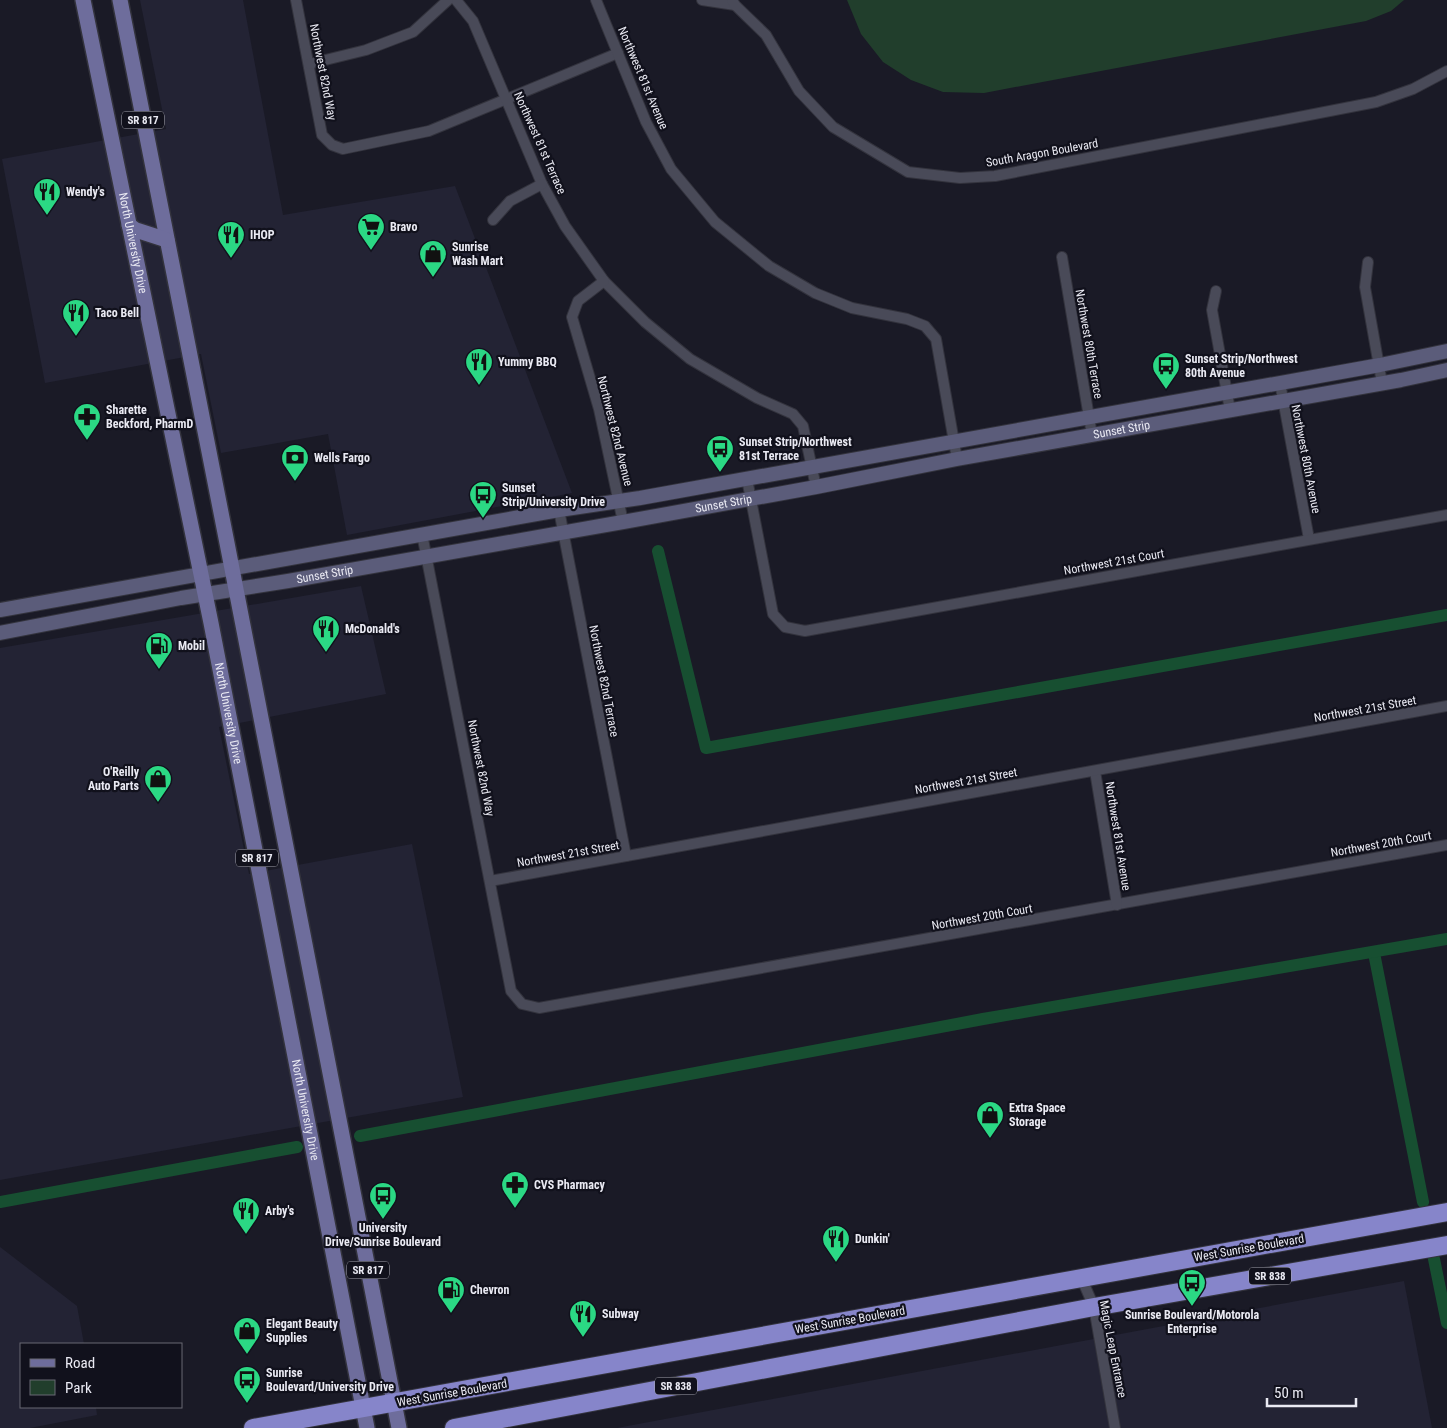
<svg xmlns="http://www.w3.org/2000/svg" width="1447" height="1428" viewBox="0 0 1447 1428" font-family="'Roboto Condensed',sans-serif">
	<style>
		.built { fill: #232334 }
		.green { fill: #213e2c }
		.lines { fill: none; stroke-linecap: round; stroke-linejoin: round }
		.canal { stroke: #174f31; stroke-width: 12 }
		.street-casing { stroke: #33333d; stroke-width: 12 }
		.secondary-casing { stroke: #33333d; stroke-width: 16 }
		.primary-casing { stroke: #33333d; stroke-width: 18 }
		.highway-casing { stroke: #33333d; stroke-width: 20 }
		.street { stroke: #494a58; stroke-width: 10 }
		.secondary { stroke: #5b5c7a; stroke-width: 14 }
		.primary { stroke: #6e6d9c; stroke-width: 15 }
		.highway { stroke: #8685ca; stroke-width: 18 }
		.labels { text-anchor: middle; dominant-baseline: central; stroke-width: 4.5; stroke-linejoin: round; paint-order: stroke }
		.shield { fill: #11111c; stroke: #a9a9b2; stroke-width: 1 }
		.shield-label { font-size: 11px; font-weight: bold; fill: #eaeaf3 }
		.street-label { font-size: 12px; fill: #eaeaf3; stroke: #11111c }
		.poi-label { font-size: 12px; font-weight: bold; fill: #eaeaf3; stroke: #11111c; text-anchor: start }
	</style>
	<rect width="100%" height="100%" fill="#1a1a26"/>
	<!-- built -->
	<g class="built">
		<polygon points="140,0 243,0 283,215 455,186 572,493 347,535 328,434 221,453 201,354 45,383 2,159 166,129"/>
		<polygon points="361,586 386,694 219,727 249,874 412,844 463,1097 0,1180 0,648"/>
		<polygon points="0,1247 77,1306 84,1344 21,1344 21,1407 96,1407 97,1415 30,1428 0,1428"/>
		<polygon points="1404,1281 1432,1428 617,1428"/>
	</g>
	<!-- green -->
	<polygon class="green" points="847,0 1404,0 1391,11 1366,21 984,93 943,92 911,80 883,62 861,34"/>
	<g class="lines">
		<!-- canal -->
		<g class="canal">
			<polyline points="658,551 706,748 1447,615"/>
			<polyline points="1374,953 1423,1202"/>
			<polyline points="360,1136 983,1019 1447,939"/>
			<polyline points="0,1202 297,1147"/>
			<polyline points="1434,1259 1447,1323"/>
		</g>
		<defs>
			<g id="street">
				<polyline points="296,0 322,135 332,145 343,149 429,131 618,53"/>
				<polyline points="456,0 473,21 542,184 565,226 604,281 645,322 690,359 757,398 793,414 803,426 816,487"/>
				<polyline points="596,0 646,122 671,169 715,222 769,266 815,293 852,308 907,319 925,326 936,339 957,459"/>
				<polyline points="702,0 735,5"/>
				<polyline points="732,0 735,5 766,35 799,91 833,127 908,172 960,178 995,176 1376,102 1413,89 1447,71"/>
				<polyline points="309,64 366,50 413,32 448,0"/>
				<polyline points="493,220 510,201 542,184"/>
				<polyline points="1062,257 1092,435"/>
				<polyline points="1368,262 1365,287 1382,383"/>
				<polyline points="604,281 578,301 572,317 599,409 623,522"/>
				<polyline points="1216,291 1212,310 1230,410"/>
				<polyline points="1280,383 1309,539"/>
				<polyline points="747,479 773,614 785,627 805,631 1447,515"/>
				<polyline points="559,510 626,856"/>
				<polyline points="422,534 511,991 522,1004 539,1008 1447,845"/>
				<polyline points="1095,771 1117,905"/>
				<polyline points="490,881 1447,706"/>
				<polyline points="1081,1277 1094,1307 1115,1428"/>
			</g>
			<g id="secondary">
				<polyline points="0,610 559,510 640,498 1380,365 1447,351"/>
				<path id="s1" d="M 0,633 L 181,598 L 288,581 L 623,522 L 816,487 L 957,459 L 1401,380 L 1447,370"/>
			</g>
			<g id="primary">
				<path id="s2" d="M 83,0 L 211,623 L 367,1428"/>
				<polyline points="120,0 227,543 399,1428"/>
				<polyline points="129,225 136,230 167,240"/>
			</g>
			<g id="highway">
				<path d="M 253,1428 C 651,1356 1049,1284 1447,1212"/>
				<polyline points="454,1428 1094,1307 1447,1245"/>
			</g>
		</defs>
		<!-- street casing -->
		<use href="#street" class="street-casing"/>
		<!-- secondary casing -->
		<use href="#secondary" class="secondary-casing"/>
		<!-- primary casing -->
		<use href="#primary" class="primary-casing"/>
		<!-- highway casing -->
		<use href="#highway" class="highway-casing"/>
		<!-- street -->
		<use href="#street" class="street"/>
		<!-- secondary -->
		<use href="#secondary" class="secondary"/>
		<!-- primary -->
		<use href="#primary" class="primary"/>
		<!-- highway -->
		<use href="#highway" class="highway"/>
	</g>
	<!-- icons -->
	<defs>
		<symbol id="restaurant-pin" viewBox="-11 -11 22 30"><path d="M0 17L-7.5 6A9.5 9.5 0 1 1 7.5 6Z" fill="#2bd884" stroke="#11111c"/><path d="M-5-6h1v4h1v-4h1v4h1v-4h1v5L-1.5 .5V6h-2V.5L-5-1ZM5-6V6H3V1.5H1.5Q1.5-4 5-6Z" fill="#111"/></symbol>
		<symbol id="supermarket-pin" viewBox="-11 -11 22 30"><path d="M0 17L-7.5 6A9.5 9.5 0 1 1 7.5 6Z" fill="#2bd884" stroke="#11111c"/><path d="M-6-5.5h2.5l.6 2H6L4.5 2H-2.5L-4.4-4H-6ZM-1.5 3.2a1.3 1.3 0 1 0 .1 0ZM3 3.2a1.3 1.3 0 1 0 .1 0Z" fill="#111"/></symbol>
		<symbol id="shop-pin" viewBox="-11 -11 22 30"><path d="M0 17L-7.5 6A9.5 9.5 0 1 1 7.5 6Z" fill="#2bd884" stroke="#11111c"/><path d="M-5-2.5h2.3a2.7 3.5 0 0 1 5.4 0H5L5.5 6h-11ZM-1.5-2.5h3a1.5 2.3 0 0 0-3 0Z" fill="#111"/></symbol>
		<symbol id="bus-pin" viewBox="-11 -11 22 30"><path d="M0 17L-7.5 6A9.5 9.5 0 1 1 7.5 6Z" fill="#2bd884" stroke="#11111c"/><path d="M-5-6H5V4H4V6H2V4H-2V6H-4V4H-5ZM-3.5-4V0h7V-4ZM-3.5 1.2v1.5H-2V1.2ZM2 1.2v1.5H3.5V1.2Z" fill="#111"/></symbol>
		<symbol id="pharmacy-pin" viewBox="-11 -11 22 30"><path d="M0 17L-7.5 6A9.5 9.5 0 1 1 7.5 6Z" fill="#2bd884" stroke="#11111c"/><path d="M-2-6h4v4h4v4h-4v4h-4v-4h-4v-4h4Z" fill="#111"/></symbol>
		<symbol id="bank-pin" viewBox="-11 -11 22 30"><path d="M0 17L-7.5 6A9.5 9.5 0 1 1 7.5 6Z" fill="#2bd884" stroke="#11111c"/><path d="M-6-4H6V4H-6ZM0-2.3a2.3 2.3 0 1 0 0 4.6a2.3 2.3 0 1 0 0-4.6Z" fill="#111"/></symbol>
		<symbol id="fuel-pin" viewBox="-11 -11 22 30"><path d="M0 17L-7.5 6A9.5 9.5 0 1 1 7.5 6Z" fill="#2bd884" stroke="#11111c"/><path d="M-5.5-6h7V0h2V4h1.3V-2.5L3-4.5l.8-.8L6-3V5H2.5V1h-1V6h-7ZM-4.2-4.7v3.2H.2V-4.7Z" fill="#111"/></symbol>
	</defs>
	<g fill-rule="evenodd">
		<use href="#restaurant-pin" x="31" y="176" width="32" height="43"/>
		<use href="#supermarket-pin" x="355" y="211" width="32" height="43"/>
		<use href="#restaurant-pin" x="215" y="219" width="32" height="43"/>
		<use href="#shop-pin" x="417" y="238" width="32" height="43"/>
		<use href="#restaurant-pin" x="60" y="297" width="32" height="43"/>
		<use href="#restaurant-pin" x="463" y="346" width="32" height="43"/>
		<use href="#bus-pin" x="1150" y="350" width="32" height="43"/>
		<use href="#pharmacy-pin" x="71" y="401" width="32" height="43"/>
		<use href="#bus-pin" x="704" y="433" width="32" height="43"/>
		<use href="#bank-pin" x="279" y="442" width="32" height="43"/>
		<use href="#bus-pin" x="467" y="479" width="32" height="43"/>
		<use href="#restaurant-pin" x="310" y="613" width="32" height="43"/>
		<use href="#fuel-pin" x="143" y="630" width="32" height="43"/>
		<use href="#shop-pin" x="142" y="763" width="32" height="43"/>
		<use href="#shop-pin" x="974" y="1099" width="32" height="43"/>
		<use href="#pharmacy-pin" x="499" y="1169" width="32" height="43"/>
		<use href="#bus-pin" x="367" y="1180" width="32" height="43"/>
		<use href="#restaurant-pin" x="230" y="1195" width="32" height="43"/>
		<use href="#restaurant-pin" x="820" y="1223" width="32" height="43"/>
		<use href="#bus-pin" x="1176" y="1267" width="32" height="43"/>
		<use href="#fuel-pin" x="435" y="1274" width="32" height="43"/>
		<use href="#restaurant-pin" x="567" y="1298" width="32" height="43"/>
		<use href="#shop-pin" x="231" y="1315" width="32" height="43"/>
		<use href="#bus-pin" x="231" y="1364" width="32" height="43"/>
	</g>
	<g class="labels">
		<!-- shield labels -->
		<g class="shield">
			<rect x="122" y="111.5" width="42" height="17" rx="4"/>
			<rect x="236" y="849.5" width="42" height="17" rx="4"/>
			<rect x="347" y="1261.5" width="42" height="17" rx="4"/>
			<rect x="1249" y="1267.5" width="42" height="17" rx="4"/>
			<rect x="655" y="1377.5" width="42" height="17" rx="4"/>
		</g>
		<g class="shield-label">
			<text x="143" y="120">SR 817</text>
			<text x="257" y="858">SR 817</text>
			<text x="368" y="1270">SR 817</text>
			<text x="1270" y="1276">SR 838</text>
			<text x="676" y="1386">SR 838</text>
		</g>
		<!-- street labels -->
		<g class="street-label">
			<text transform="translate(323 72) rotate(79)">Northwest 82nd Way</text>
			<text transform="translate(643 78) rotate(67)">Northwest 81st Avenue</text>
			<text transform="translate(540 143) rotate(66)">Northwest 81st Terrace</text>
			<text transform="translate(1042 153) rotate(-10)">South Aragon Boulevard</text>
			<text stroke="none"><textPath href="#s2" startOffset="248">North University Drive</textPath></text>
			<text transform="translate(1089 344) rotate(80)">Northwest 80th Terrace</text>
			<text stroke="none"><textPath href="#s1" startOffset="1140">Sunset Strip</textPath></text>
			<text transform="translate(615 431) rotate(76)">Northwest 82nd Avenue</text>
			<text transform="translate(1306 459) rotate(79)">Northwest 80th Avenue</text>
			<text stroke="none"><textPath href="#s1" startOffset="735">Sunset Strip</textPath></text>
			<text transform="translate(1114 562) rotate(-10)">Northwest 21st Court</text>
			<text stroke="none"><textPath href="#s1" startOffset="330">Sunset Strip</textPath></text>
			<text transform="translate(604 681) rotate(79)">Northwest 82nd Terrace</text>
			<text transform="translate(1365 709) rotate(-10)">Northwest 21st Street</text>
			<text stroke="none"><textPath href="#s2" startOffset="728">North University Drive</textPath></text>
			<text transform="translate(481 768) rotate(79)">Northwest 82nd Way</text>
			<text transform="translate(966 781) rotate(-10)">Northwest 21st Street</text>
			<text transform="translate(1118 836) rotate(81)">Northwest 81st Avenue</text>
			<text transform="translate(1381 844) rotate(-10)">Northwest 20th Court</text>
			<text transform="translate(568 854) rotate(-10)">Northwest 21st Street</text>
			<text transform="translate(982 917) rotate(-10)">Northwest 20th Court</text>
			<text stroke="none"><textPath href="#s2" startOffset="1132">North University Drive</textPath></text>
			<text transform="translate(1249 1248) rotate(-10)">West Sunrise Boulevard</text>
			<text transform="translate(850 1320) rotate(-10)">West Sunrise Boulevard</text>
			<text transform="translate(1113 1349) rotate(79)">Magic Leap Entrance</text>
			<text transform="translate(452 1393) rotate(-10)">West Sunrise Boulevard</text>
		</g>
		<!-- poi labels -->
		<g class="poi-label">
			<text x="66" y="192">Wendy's</text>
			<text x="390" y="227">Bravo</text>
			<text x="250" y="235">IHOP</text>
			<text x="452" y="247">Sunrise<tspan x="452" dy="14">Wash Mart</tspan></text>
			<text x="95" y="313">Taco Bell</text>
			<text x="1185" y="359">Sunset Strip/Northwest<tspan x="1185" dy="14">80th Avenue</tspan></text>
			<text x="498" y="362">Yummy BBQ</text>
			<text x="106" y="410">Sharette<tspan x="106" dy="14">Beckford, PharmD</tspan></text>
			<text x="739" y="442">Sunset Strip/Northwest<tspan x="739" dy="14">81st Terrace</tspan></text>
			<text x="314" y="458">Wells Fargo</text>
			<text x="502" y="488">Sunset<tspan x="502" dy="14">Strip/University Drive</tspan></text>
			<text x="345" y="629">McDonald's</text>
			<text x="178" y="646">Mobil</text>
			<text x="139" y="772" text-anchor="end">O'Reilly<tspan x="139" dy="14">Auto Parts</tspan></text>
			<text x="1009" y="1108">Extra Space<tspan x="1009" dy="14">Storage</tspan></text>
			<text x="534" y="1185">CVS Pharmacy</text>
			<text x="265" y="1211">Arby's</text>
			<text x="383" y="1228" text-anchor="middle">University<tspan x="383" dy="14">Drive/Sunrise Boulevard</tspan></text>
			<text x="855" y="1239">Dunkin'</text>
			<text x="470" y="1290">Chevron</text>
			<text x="602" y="1314">Subway</text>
			<text x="1192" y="1315" text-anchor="middle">Sunrise Boulevard/Motorola<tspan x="1192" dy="14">Enterprise</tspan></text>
			<text x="266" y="1324">Elegant Beauty<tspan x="266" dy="14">Supplies</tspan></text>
			<text x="266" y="1373">Sunrise<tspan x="266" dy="14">Boulevard/University Drive</tspan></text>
		</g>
	</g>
	<!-- legend -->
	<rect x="20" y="1343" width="162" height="65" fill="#11111c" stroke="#686872"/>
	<rect x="30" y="1359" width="25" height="8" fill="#6e6d9c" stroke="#686872"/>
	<text x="65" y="1368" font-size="15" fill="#eaeaf3">Road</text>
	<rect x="30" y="1380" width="25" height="15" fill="#213e2c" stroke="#686872"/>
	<text x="65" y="1393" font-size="15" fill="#eaeaf3">Park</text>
	<!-- scale -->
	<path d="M1267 1398v8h89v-8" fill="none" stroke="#eaeaf3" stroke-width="2.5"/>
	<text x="1274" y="1398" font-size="15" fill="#eaeaf3" stroke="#11111c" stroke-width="4" paint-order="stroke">50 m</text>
</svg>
